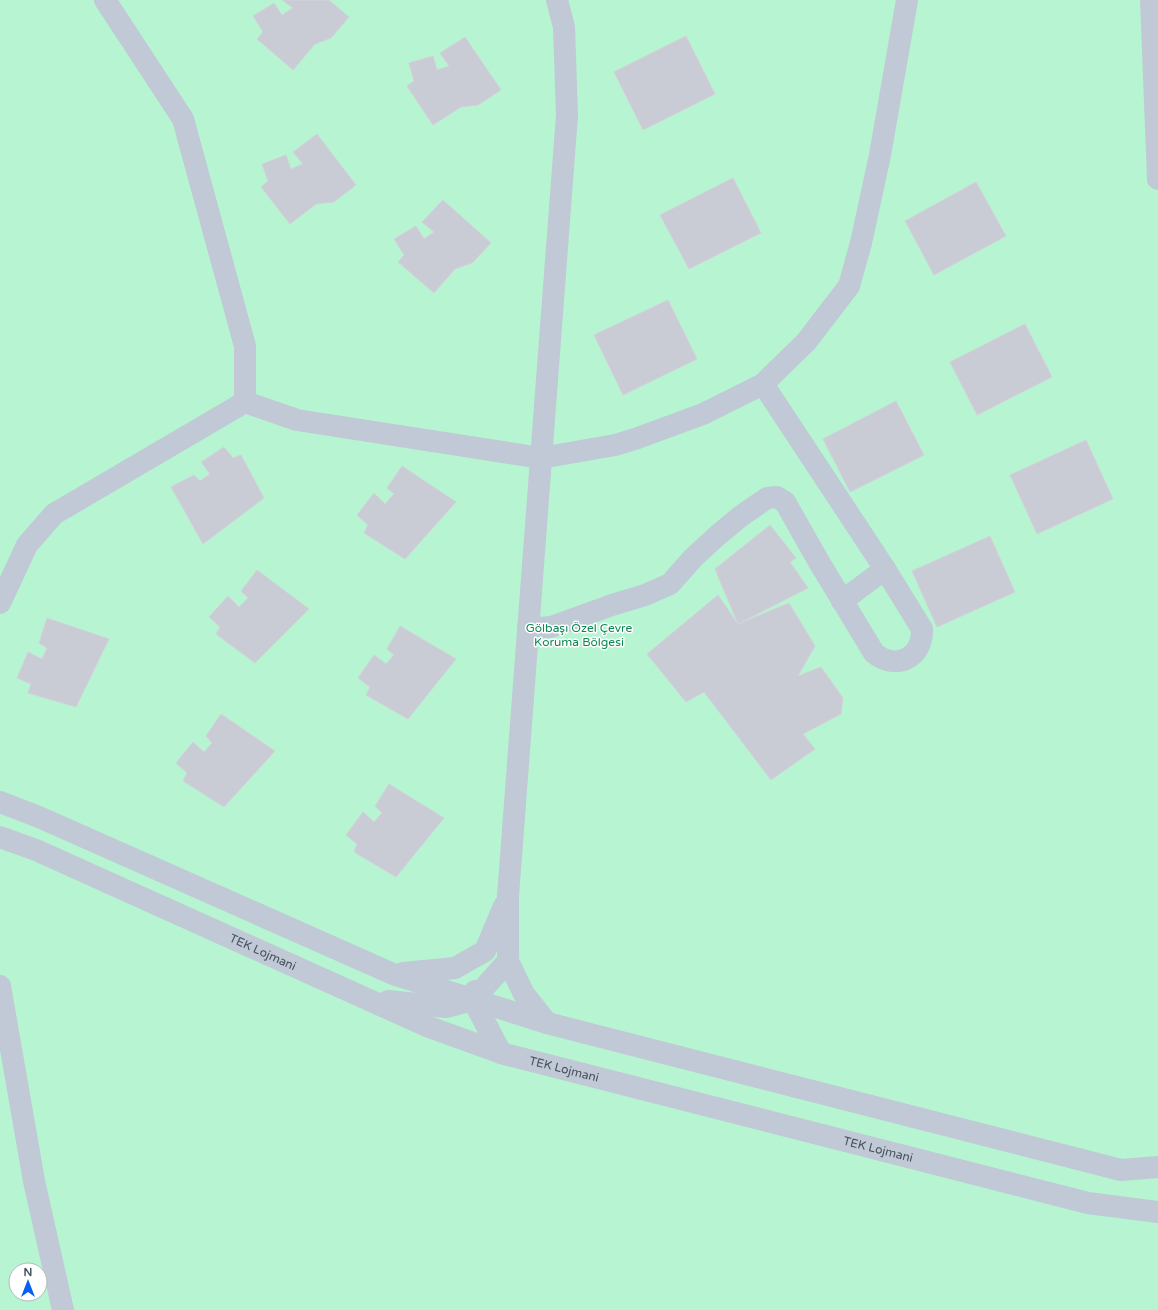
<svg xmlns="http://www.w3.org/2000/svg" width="1158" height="1310" viewBox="0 0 1158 1310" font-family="'Varela Round',sans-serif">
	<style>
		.green { fill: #b7f4d2; fill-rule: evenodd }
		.building { fill: #c9ccd4; stroke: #d1d3da }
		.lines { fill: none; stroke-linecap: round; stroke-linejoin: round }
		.minor { stroke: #c0c9d5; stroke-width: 22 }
		.labels { text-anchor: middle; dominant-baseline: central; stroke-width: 3; stroke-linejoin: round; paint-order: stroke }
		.park-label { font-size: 12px; fill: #0d8751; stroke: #fff }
		.street-label { font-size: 12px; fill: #44505d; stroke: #fff }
	</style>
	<rect width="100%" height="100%" fill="#f1eeee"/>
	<!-- green -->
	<path class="green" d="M 0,0 L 1158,0 L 1158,1310 L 0,1310 ZM 16,1270 L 40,1270 L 40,1294 L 16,1294 Z"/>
	<!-- building -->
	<g class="building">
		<polygon points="282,0 329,0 349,17 331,38 315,44 293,70 257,39 263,32 253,16 274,3 282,15 293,8"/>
		<polygon points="686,36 715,94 643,130 614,72"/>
		<polygon points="465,37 501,90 478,105 461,107 433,125 407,86 414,81 409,63 433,56 437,70 449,66 440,53"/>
		<polygon points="317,134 356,185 334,202 316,204 290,224 261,187 268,181 262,164 286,155 291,169 303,164 293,152"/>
		<polygon points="733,178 761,233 689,269 660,215"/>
		<polygon points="976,182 1006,236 934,275 905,221"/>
		<polygon points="443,200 491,243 472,263 455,269 434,293 398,262 404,255 394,239 416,226 424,239 434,232 422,222"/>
		<polygon points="668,300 697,359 623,395 594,335"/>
		<polygon points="1025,324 1052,377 977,415 950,362"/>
		<polygon points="896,401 924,455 850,492 823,439"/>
		<polygon points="1086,440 1113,499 1037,534 1010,475"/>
		<polygon points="224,447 233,458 241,455 264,498 203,544 171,487 194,475 200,481 210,474 201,462"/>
		<polygon points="402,466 456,502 405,559 364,533 368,525 357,515 374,493 385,504 394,494 387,488"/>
		<polygon points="770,525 796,558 790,562 808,588 738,624 715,569"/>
		<polygon points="990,536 1015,592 937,627 912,571"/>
		<polygon points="257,570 309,609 255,663 216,634 220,627 209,617 228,596 239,607 248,598 241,591"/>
		<polygon points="718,595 738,624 789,603 815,646 798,676 821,667 843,698 841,714 803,734 815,749 771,780 704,692 686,702 647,654"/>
		<polygon points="47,618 109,639 76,707 28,693 31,684 17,678 28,652 42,659 47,648 39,643"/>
		<polygon points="400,626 456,659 408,719 366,695 370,687 358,678 374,655 386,664 394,655 387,649"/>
		<polygon points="221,714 275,751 224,807 183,781 187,773 176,763 193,742 204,752 212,743 206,736"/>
		<polygon points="389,784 444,818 396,877 354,852 357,844 346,835 363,812 374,822 382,813 375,806"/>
	</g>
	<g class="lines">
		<!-- minor -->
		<g class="minor">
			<polyline points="105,0 183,119 245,346 245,402"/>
			<polyline points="1151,0 1158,179"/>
			<polyline points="842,601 885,569"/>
			<polyline points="0,603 27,545 54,514 245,402 297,420 541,458 615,445 635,439 703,414 763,384 806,342 849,286 861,243 880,155 907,0"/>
			<path d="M 528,627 L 539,628 L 551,627 L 612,605 L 645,595 L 670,584 L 693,558 L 718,535 L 741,516 L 767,498 L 777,497 L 785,502 L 819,562 L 874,653 C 896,671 923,658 922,629 L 885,569 L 763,384"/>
			<polyline points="0,802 39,817 393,974 547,1023 1121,1170 1158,1167"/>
			<path id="s1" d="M 0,837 L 36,850 L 429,1027 L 501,1053 L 1088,1203 L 1158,1212"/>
			<polyline points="403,973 455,968 485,951 504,906"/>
			<polyline points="0,986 34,1181 63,1310"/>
			<polyline points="475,991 473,1000 501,1053"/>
			<polyline points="388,1001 446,1007 473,1000 508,961"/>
			<polyline points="547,1023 524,994 508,961 508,896 567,115 564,27 557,0"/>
		</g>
	</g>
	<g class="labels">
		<!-- park labels -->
		<g class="park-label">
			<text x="579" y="628">Gölbaşı Özel Çevre<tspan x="579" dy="14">Koruma Bölgesi</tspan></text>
		</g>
		<!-- street labels -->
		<g class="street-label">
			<text stroke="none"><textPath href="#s1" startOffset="287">TEK Lojmani</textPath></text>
			<text stroke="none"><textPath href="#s1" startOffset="611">TEK Lojmani</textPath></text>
			<text stroke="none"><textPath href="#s1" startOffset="935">TEK Lojmani</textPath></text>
		</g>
	</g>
	<!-- north arrow -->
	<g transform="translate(28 1282)"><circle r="19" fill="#ffffff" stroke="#b4b9be"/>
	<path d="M0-3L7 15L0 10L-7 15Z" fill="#0660f3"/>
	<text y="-6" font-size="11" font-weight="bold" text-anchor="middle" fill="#44505d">N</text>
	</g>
</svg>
